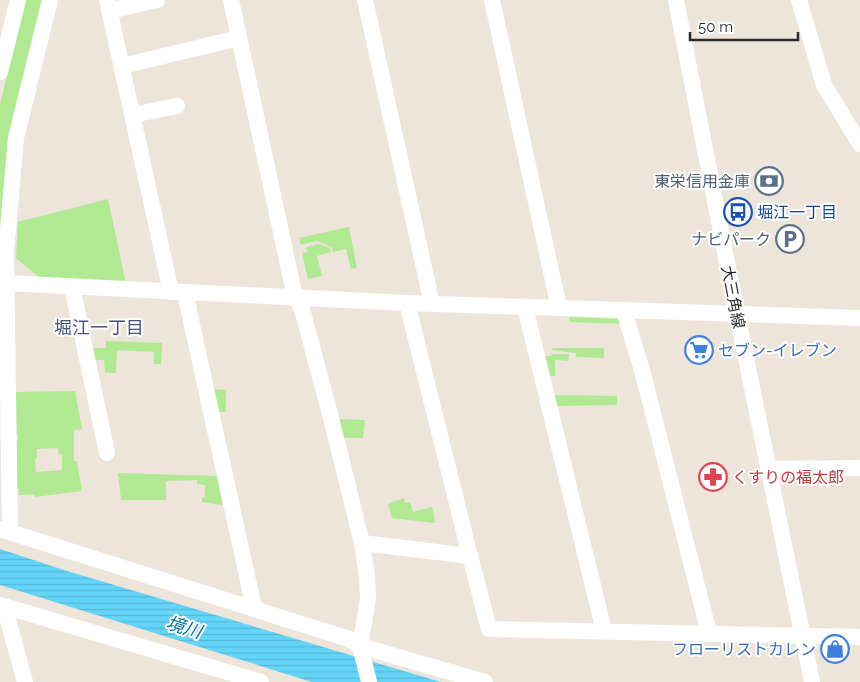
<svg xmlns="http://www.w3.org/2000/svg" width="860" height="682" viewBox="0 0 860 682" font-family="Raleway,'Noto Sans JP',sans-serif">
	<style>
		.park { fill: #b1e892; fill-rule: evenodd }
		.water { fill: url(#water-rules) }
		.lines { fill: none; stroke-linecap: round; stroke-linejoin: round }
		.minor { stroke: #fff; stroke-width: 16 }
		.labels { text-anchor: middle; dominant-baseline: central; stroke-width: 4; stroke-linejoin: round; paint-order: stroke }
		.service-label { font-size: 16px; fill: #4e5e75; stroke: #fff; text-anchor: end }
		.transit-label { font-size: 16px; fill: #164399; stroke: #fff; text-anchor: start }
		.street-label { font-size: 16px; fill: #2a2a2a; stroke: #fff }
		.shop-label { font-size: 16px; fill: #366cbe; stroke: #fff; text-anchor: start }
		.health-label { font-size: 16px; fill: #be3a42; stroke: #fff; text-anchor: start }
		.neighbourhood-label { font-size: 18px; fill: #46527e; stroke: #fff }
		.water-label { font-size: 18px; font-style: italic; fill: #0371a4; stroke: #fff }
	</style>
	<defs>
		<pattern id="water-rules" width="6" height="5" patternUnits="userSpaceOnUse" patternTransform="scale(1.25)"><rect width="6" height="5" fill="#64d4f8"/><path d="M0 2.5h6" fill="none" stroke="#57b6d5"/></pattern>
	</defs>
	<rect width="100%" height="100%" fill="#ede4da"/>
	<!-- park -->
	<g class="park">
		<polygon points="26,0 43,0 0,239 0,104"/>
		<polygon points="108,199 126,284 42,280 16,258 18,222"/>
		<polygon points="349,227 357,268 351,269 346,249 333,252 332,247 317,241 301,245 299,238"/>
		<polygon points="318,244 330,248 331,252 317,256 322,276 308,279 302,253 307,252 306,247"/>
		<polygon points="569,317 622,319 623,324 570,322"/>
		<polygon points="106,341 162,343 161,364 154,364 154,352 117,350 116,373 105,373 104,360 94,360 92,348 106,348"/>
		<polygon points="552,348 604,348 604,358 576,357 576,353 552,350"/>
		<polygon points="552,354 569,354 568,361 555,360 555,376 550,376 544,356 551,356"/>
		<polygon points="211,389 226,390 226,412 216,412"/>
		<path d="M 75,391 L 82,429 L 74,430 L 74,461 L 77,461 L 82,491 L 35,497 L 35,494 L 19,495 L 19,489 L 13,490 L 13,444 L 17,442 L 18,436 L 13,433 L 14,392 ZM 58,448 L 59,454 L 62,454 L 62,470 L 36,472 L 35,458 L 37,458 L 37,449 Z"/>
		<polygon points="553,395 617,396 617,405 557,406"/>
		<polygon points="337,419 365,420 363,438 343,438"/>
		<polygon points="118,473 217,476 223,505 202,502 202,498 205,497 205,485 197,484 197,480 166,481 166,500 121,500"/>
		<polygon points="404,498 405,503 410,502 413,512 432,507 435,523 392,518 388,504"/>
	</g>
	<!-- water -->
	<polygon class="water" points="0,549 67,571 441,682 312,682 0,585"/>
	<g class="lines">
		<!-- minor -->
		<g class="minor">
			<polyline points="107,0 171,292"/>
			<polyline points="365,0 432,304"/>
			<polyline points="492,0 559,308"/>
			<polyline points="676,0 737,314 812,682"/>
			<polyline points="799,0 824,85 860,144"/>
			<polyline points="110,11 157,0"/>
			<polyline points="122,66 239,38"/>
			<polyline points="0,72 18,0"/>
			<polyline points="132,115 177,106"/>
			<polyline points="6,283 407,303 860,318"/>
			<polyline points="72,287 107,453"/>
			<polyline points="185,293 254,608"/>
			<polyline points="407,303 470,556"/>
			<polyline points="525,307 604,631"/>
			<polyline points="624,311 642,370 709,633"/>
			<polyline points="768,469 860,468"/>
			<polyline points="0,529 349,639 360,646 368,599 367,576 362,543 331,418 302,309 295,297 231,0"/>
			<polyline points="10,532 6,251 16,138 50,0"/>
			<polyline points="362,543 470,556 489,629 860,637"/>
			<polyline points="0,605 261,682"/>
			<polyline points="4,606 25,682"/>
			<polyline points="369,682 360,646 485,682"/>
		</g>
	</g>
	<!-- icons -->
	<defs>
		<symbol id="bank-ring" viewBox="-11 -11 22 22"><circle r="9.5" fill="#fff" stroke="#5c6f8a" stroke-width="1.5"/><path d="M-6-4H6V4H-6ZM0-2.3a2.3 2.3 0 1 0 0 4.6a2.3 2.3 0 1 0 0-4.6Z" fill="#5c6f8a"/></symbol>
		<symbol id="bus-ring" viewBox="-11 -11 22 22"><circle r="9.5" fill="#fff" stroke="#1a4fb4" stroke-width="1.5"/><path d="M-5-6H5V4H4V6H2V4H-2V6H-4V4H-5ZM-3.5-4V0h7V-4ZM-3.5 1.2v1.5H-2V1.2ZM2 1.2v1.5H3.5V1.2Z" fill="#1a4fb4"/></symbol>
		<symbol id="parking-ring" viewBox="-11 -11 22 22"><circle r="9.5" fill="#fff" stroke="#5c6f8a" stroke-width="1.5"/><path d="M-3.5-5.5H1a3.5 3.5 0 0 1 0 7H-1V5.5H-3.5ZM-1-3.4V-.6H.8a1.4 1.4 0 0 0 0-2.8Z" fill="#5c6f8a"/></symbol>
		<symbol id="supermarket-ring" viewBox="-11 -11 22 22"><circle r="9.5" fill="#fff" stroke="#3f7fe0" stroke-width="1.5"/><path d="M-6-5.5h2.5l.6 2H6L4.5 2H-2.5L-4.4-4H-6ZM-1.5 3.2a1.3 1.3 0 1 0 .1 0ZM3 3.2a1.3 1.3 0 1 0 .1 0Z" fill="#3f7fe0"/></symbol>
		<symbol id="pharmacy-ring" viewBox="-11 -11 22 22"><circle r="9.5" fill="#fff" stroke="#e0444e" stroke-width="1.5"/><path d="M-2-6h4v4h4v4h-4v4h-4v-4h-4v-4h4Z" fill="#e0444e"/></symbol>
		<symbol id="shop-ring" viewBox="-11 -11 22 22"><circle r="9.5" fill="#fff" stroke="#3f7fe0" stroke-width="1.5"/><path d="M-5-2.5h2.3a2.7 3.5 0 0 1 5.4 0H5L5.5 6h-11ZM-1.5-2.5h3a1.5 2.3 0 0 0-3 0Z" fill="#3f7fe0"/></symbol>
	</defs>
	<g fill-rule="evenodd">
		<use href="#bank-ring" x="753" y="165" width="32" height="32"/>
		<use href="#bus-ring" x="722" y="196" width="32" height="32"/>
		<use href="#parking-ring" x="774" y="223" width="32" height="32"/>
		<use href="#supermarket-ring" x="683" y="334" width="32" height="32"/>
		<use href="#pharmacy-ring" x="697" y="461" width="32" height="32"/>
		<use href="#shop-ring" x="819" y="633" width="32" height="32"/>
	</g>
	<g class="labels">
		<!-- service labels -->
		<g class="service-label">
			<text x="750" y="181">東栄信用金庫</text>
			<text x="771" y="239">ナビパーク</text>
		</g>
		<!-- transit labels -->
		<g class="transit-label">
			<text x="757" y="212">堀江一丁目</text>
		</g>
		<!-- street labels -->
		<g class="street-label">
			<text transform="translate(733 297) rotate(79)">大三角線</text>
		</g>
		<!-- shop labels -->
		<g class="shop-label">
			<text x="718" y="350">セブン-イレブン</text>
			<text x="816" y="649" text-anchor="end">フローリストカレン</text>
		</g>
		<!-- health labels -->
		<g class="health-label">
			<text x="732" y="477">くすりの福太郎</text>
		</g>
		<!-- neighbourhood labels -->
		<g class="neighbourhood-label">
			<text x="99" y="327">堀江一丁目</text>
		</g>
		<!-- water labels -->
		<g class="water-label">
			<text transform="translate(184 627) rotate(17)">境川</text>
		</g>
	</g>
	<!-- scale -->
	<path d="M690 32v8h108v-8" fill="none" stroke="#2a2a2a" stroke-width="2.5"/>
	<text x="698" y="32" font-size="15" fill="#2a2a2a" stroke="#ffffff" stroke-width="4" paint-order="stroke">50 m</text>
</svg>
